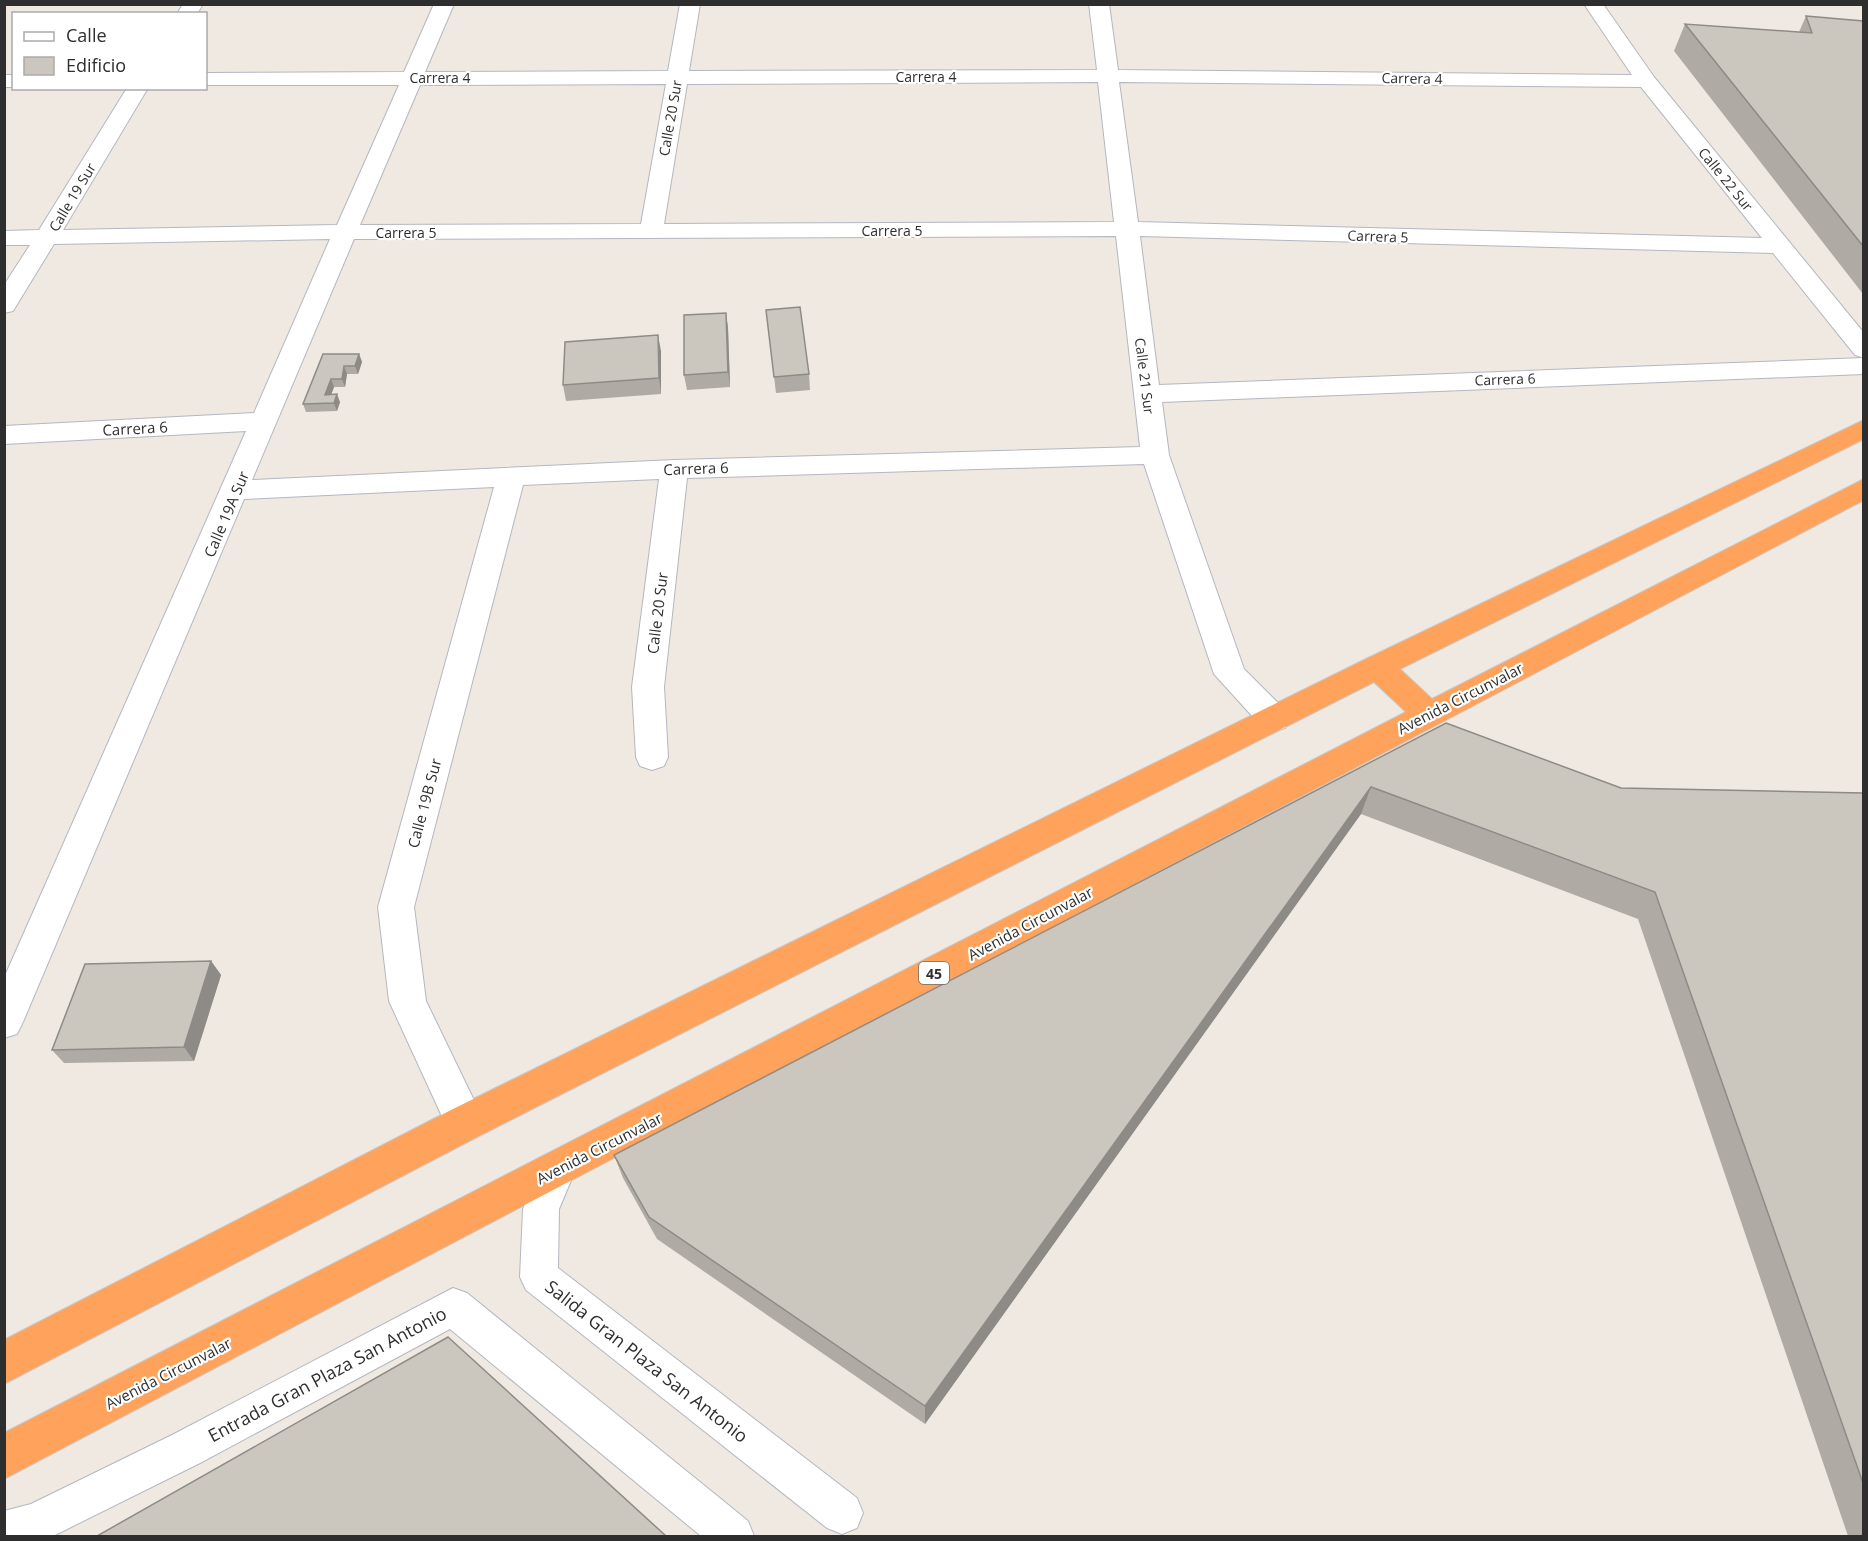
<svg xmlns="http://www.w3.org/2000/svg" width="1868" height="1541" viewBox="0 0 1868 1541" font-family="'Open Sans',sans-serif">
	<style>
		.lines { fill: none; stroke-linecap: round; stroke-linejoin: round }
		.lane-casing { stroke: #b4b7c1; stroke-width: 2 }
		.street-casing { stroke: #b4b7c1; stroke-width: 2 }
		.highway-casing { stroke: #c9c9c9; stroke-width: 2 }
		.lane { fill: #fff; fill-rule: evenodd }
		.street { fill: #fff; fill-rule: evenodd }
		.highway { fill: #ffa35c; fill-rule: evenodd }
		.wall { fill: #afaba4 }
		.shaded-wall { fill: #8e8b86 }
		.building { fill: #cbc7bf; stroke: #8e8b86; stroke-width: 1.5 }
		.labels { text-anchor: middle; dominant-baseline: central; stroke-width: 4.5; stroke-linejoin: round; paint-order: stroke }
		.far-street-label { font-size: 14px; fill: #2e2e2e; stroke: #fff }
		.shield { fill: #fff; stroke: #6d6d6d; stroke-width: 1.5 }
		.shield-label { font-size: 14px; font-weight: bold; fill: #2e2e2e }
		.street-label { font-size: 15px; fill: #2e2e2e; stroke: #fff }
		.near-street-label { font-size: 18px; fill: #2e2e2e; stroke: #fff }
	</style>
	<rect width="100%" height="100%" fill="#efe9e1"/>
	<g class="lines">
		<defs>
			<g id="lane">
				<polygon points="557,1154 570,1159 575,1171 559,1209 558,1268 857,1498 863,1513 857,1528 842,1534 827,1528 526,1290 520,1277 523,1209 544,1159"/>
				<polygon points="453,1288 467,1293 748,1521 754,1536 701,1536 450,1329 200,1463 53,1536 4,1536 4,1511 31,1504 172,1435"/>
			</g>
			<g id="street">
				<polygon points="183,4 203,4 197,14 177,14"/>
				<path d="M 434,4 L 454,4 L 425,72 L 668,71 L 680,4 L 700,4 L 689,71 L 1097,70 L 1089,4 L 1109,4 L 1118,70 L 1632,75 L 1584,4 L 1603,4 L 1654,77 L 1864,333 L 1864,358 L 1855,355 L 1773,253 L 1140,236 L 1159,385 L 1864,358 L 1864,374 L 1162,402 L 1169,455 L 1244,669 L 1285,710 L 1290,719 L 1285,728 L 1274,731 L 1263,728 L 1214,674 L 1144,464 L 687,478 L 664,687 L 668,757 L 664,766 L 652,770 L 640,766 L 636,757 L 632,687 L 659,479 L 523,485 L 414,907 L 426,1001 L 485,1123 L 479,1136 L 465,1141 L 451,1136 L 389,1001 L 378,907 L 494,487 L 244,499 L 23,1022 L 17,1034 L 4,1038 L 4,978 L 246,431 L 4,444 L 4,426 L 254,413 L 330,239 L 54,244 L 13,311 L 4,313 L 4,285 L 30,245 L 4,245 L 4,231 L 39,230 L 127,88 L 148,88 L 63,230 L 337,225 L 399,85 L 206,85 L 206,73 L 404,72 ZM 1098,82 L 1114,222 L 664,224 L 687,84 ZM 1119,82 L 1641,87 L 1762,238 L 1138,222 ZM 666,84 L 641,224 L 360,225 L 420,85 ZM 1116,236 L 1140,447 L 674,460 L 252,480 L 354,239 Z"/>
				<rect x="4" y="75" width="10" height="12"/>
			</g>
			<polygon id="highway" points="1864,420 1864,439 1400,669 1432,699 1864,479 1864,500 4,1479 4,1433 1406,712 1374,682 479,1136 4,1384 4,1340 451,1110 1366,659"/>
		</defs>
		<!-- lane casing -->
		<use href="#lane" class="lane-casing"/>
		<!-- street casing -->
		<use href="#street" class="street-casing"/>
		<!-- highway casing -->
		<use href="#highway" class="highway-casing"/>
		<!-- lane -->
		<use href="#lane" class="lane"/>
		<!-- street -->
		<use href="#street" class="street"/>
		<!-- highway -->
		<use href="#highway" class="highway"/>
	</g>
	<!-- wall -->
	<g class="wall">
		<polygon points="1806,16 1863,21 1863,294 1674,51 1685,24 1799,32"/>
		<polygon points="766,310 809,374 810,390 776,393"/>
		<polygon points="726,313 728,328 730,387 687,390 684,375"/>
		<polygon points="661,351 661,394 566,401 563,385"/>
		<polygon points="359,354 362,362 358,374 347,374 345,387 334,387 331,395 340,402 337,411 306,412 303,404"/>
		<polygon points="1446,723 1621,788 1863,793 1863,1536 1848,1536 1638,919 1361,814 925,1424 657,1239 623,1178 614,1155"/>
		<polygon points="211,961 221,975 194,1061 64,1063 52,1050"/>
	</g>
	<!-- shaded-wall -->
	<g class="shaded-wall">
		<polygon points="726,313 728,328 730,387 728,372"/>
		<polygon points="658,335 661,351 661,394 659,378"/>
		<polygon points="359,354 362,362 358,374 355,366"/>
		<polygon points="344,366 347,374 345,387 342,379"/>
		<polygon points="331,379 334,387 328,403 325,395"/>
		<polygon points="337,394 340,402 337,411 334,403"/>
		<polygon points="1371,787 1361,814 925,1424 925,1406"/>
		<polygon points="211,961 221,975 194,1061 184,1047"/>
	</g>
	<!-- building -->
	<g class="building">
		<polygon points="1806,16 1863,21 1863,246 1685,24 1812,33"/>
		<polygon points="800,307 809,374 774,377 766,310"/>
		<polygon points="726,313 728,372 684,375 684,315"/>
		<polygon points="658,335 659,378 563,385 565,342"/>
		<polygon points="323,354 359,354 355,366 344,366 342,379 331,379 325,395 337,394 334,403 303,404"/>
		<polygon points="1446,723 1621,788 1863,793 1863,1483 1655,892 1371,787 925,1406 649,1217 614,1155"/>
		<polygon points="211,961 184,1047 52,1050 85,964"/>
		<polygon points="448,1337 666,1536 97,1536"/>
	</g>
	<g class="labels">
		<!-- far-street labels -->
		<g class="far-street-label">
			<text x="926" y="76">Carrera 4</text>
			<text x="440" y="77">Carrera 4</text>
			<text transform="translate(1412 78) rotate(1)">Carrera 4</text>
			<text transform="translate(670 118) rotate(-80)">Calle 20 Sur</text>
			<text transform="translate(1726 179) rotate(51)">Calle 22 Sur</text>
			<text transform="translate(72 197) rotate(-59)">Calle 19 Sur</text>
			<text x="892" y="230">Carrera 5</text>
			<text x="406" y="232">Carrera 5</text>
			<text transform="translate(1378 236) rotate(2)">Carrera 5</text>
			<text transform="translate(1145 376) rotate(83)">Calle 21 Sur</text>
			<text transform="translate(1505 379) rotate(-2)">Carrera 6</text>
		</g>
		<!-- shield labels -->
		<rect class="shield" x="919" y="962" width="30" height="22" rx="4.5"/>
		<g class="shield-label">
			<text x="934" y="973">45</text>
		</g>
		<!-- street labels -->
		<g class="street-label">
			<text transform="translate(135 428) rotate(-3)">Carrera 6</text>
			<text transform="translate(696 468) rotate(-2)">Carrera 6</text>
			<text transform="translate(226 514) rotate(-67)">Calle 19A Sur</text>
			<text transform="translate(657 613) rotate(-83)">Calle 20 Sur</text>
			<text transform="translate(1460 698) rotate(-27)">Avenida Circunvalar</text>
			<text transform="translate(424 803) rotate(-75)">Calle 19B Sur</text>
			<text transform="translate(1030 923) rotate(-28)">Avenida Circunvalar</text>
			<text transform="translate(599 1148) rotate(-27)">Avenida Circunvalar</text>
			<text transform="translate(168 1373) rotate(-27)">Avenida Circunvalar</text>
		</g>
		<!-- near-street labels -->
		<g class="near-street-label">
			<text transform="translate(647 1361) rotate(38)">Salida Gran Plaza San Antonio</text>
			<text transform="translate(327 1374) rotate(-28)">Entrada Gran Plaza San Antonio</text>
		</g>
	</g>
	<!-- border -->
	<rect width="1868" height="1541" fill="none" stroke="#2e2e2e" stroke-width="12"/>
	<!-- legend -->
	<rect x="12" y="12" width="195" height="78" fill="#ffffff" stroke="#ababab" stroke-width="1.5"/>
	<rect x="24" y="32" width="30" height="9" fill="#ffffff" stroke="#ababab" stroke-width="1.5"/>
	<text x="66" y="42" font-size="18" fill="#2e2e2e">Calle</text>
	<rect x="24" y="57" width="30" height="18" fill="#cbc7bf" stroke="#ababab" stroke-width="1.5"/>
	<text x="66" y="72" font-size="18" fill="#2e2e2e">Edificio</text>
</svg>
